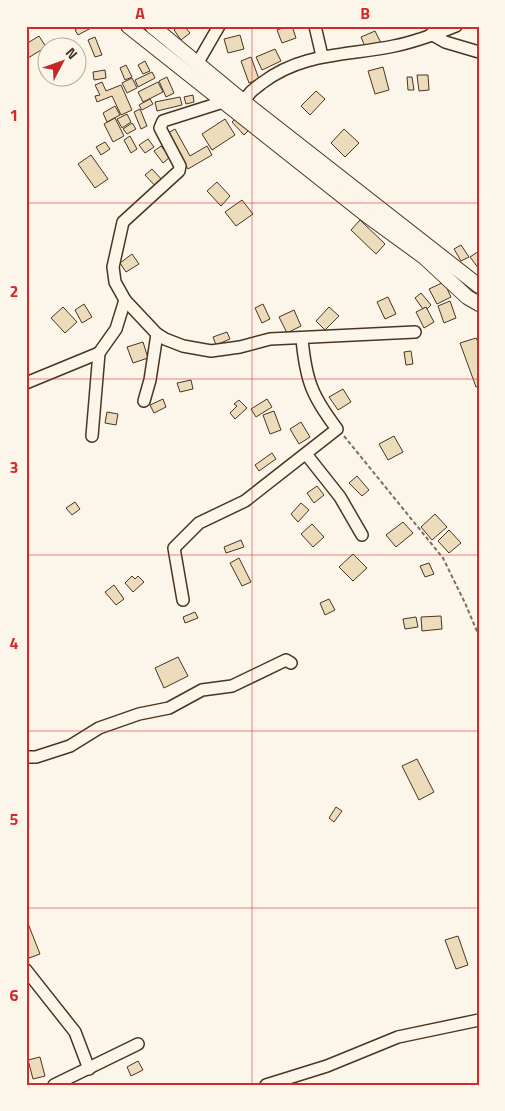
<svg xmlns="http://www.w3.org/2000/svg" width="505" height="1111" viewBox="0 0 505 1111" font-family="'Titillium Web',sans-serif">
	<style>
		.building { fill: #ecdcbc; stroke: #4a3520 }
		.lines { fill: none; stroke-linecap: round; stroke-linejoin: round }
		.minor-casing { stroke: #4a3520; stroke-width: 14 }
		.major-casing { stroke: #4a3520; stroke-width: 16 }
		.path { stroke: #7f6f5c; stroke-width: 2; stroke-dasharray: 4 2.5; stroke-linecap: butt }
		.minor { stroke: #fbf6e9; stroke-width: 11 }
		.major { stroke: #fbf6e9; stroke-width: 14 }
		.grid { fill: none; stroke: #d62828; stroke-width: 1; stroke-opacity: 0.55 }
		.neatline { fill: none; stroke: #d62828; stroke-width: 2 }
		.grid-label { font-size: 16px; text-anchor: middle; font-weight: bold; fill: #d62828 }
	</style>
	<rect width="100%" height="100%" fill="#fbf6e9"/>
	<!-- building -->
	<g class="building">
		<polygon points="81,26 90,26 91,28 78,35 75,30"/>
		<polygon points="179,26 184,26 190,33 181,40 174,30"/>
		<polygon points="288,26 292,26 296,38 282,43 277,30"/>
		<polygon points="375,31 381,43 366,49 361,37"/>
		<polygon points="240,35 244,49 228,53 224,39"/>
		<polygon points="39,36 46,47 28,58 26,44"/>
		<polygon points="95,37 102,55 95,57 88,40"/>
		<polygon points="275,49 281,61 262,70 256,57"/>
		<polygon points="251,57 259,79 249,83 241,61"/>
		<polygon points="145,61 150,71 143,74 138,65"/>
		<polygon points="126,65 132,77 125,80 120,68"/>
		<polygon points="383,67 389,90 375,94 368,71"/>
		<polygon points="105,70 106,78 94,80 93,72"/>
		<polygon points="152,72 155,78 138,87 135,80"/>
		<polygon points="417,75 428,75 429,90 419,91"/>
		<polygon points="167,77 174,93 166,97 159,81"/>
		<polygon points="407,77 412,77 414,90 408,90"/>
		<polygon points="132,78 137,88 127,93 122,83"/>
		<polygon points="102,82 106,91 121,85 132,110 121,115 112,96 97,102 95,96 100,95 95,85"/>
		<polygon points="158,82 163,92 143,102 138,92"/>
		<polygon points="316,91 325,99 310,115 301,106"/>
		<polygon points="193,95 194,102 186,104 184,97"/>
		<polygon points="180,97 182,105 157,111 155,102"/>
		<polygon points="150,99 153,104 142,110 139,105"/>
		<polygon points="115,106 120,115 107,122 103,113"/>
		<polygon points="140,109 147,126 141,129 134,112"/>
		<polygon points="127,114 131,122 122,128 117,119"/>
		<polygon points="238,116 251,128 244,135 232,122"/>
		<polygon points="115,118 124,136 113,142 104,124"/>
		<polygon points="225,119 235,135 212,150 202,134"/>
		<polygon points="132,123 136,129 127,134 123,129"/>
		<polygon points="175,129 190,156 207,146 212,155 188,169 168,133"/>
		<polygon points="344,129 359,143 345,157 331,143"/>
		<polygon points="130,136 137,149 131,153 124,140"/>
		<polygon points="148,139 154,147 145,153 139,145"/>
		<polygon points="105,142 110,149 101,155 96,147"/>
		<polygon points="161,146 170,157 163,163 154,151"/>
		<polygon points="91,155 108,179 95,188 78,164"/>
		<polygon points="152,169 164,182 157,188 145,175"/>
		<polygon points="217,182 230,196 221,206 207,191"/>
		<polygon points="242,200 253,214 236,226 225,212"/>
		<polygon points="360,220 385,244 376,254 351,230"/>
		<polygon points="461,245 469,257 461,261 454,249"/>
		<polygon points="479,251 479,269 470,257"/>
		<polygon points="132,254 139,264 126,272 120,263"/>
		<polygon points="444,282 451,297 437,304 429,289"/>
		<polygon points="421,293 431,305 427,309 423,309 415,298"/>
		<polygon points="388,297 396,314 385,319 377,302"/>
		<polygon points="450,301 456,318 444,323 438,306"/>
		<polygon points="84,304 92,317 82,323 75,310"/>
		<polygon points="263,304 270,319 262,323 255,308"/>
		<polygon points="63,307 77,322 65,333 51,318"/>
		<polygon points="329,307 339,316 325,330 316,321"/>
		<polygon points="426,307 434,322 424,328 416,312"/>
		<polygon points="294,310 301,326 287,333 279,317"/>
		<polygon points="227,332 230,339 216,345 213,337"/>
		<polygon points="476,338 479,344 479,386 476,387 460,343"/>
		<polygon points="143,342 148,358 133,363 127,347"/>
		<polygon points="411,351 413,364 406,365 404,352"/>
		<polygon points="191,380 193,389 180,392 177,383"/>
		<polygon points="343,389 351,402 338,410 329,397"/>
		<polygon points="163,399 166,407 154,413 150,405"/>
		<polygon points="267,399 272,407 256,417 251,409"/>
		<polygon points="239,400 247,408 235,419 230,413 237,406 234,404"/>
		<polygon points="274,411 281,430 270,434 263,415"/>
		<polygon points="107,412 118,414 116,425 105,423"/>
		<polygon points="301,422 310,437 299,444 290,429"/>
		<polygon points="394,436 403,452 388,460 379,444"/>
		<polygon points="272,453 276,459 259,471 255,465"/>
		<polygon points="357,476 369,490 362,496 349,483"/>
		<polygon points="317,486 324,495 314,503 307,493"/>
		<polygon points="75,502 80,509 72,515 66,508"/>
		<polygon points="301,503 309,510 298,522 291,514"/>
		<polygon points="435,514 447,527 432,540 421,527"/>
		<polygon points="403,522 413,533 396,547 386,535"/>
		<polygon points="312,524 324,537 313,547 301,534"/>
		<polygon points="449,530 461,543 449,553 438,541"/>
		<polygon points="241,540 244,547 226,553 224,547"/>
		<polygon points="353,554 367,568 353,581 339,567"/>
		<polygon points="239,558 251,582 242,586 230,563"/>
		<polygon points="429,563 434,574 425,577 420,566"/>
		<polygon points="132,576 135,579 138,576 144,582 133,592 125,583"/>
		<polygon points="114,585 124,599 116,605 105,592"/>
		<polygon points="329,599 335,610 325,615 320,603"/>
		<polygon points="195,612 198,618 185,623 183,617"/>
		<polygon points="441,616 442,629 422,631 421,617"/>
		<polygon points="416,617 418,627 405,629 403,619"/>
		<polygon points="178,657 188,676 164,688 155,668"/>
		<polygon points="417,759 434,792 419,800 402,766"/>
		<polygon points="336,807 342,811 334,822 329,818"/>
		<polygon points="27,921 40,954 29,958 26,950"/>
		<polygon points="458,936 468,965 456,969 445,940"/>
		<polygon points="40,1057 45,1076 33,1079 28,1060"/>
		<polygon points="138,1061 143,1070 131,1076 127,1067"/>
	</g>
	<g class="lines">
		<defs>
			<g id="minor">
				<polyline points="315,26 322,56"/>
				<polyline points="431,34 445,42 479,52"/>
				<polyline points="197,64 219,26"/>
				<path d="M 244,102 C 248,93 254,89 262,83 C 303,52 346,56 394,46 C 414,42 436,34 456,26"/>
				<polyline points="125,300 157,334 165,339 183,346 211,351 240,347 270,339 415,332"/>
				<polyline points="26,383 99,353 116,329 125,300 115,282 113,267 123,222 179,171 180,166 160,128 163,121 223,102"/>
				<polyline points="144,401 150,380 157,334"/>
				<polyline points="92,436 99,353"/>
				<polyline points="306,454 340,497 362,535"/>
				<path d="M 183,600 L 174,548 L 199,523 L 245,501 L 337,429 C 312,396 306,381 302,339"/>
				<polyline points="26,757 36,757 70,746 99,728 139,714 169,708 202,690 232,686 286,660 291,663"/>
				<polyline points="26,970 75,1032 89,1069"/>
				<polyline points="54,1085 138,1044"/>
				<polyline points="266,1085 327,1066 398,1037 479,1020"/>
			</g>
			<g id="major">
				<polyline points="128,26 365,214 424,257 467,297 479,304"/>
				<polyline points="152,26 244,102 479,286"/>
			</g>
		</defs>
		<!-- minor casing -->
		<use href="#minor" class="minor-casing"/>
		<!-- major casing -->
		<use href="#major" class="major-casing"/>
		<!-- path -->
		<polyline class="path" points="344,436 443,558 465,603 479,636"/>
		<!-- minor -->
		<use href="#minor" class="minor"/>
		<!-- major -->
		<use href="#major" class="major"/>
	</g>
	<!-- grid -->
	<path class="grid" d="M 252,26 L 252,1085M 26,203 L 479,203M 26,379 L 479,379M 26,555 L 479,555M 26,731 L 479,731M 26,908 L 479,908"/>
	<!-- border -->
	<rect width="505" height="1111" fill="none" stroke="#fbf6e9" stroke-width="55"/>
	<!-- north arrow -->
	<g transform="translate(62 62) rotate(49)"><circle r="24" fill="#fbf6e9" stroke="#b4a999"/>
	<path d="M0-4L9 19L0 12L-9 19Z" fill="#c62828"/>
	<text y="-8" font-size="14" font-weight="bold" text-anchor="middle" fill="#4a3520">N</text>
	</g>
	<rect x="28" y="28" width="450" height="1056" class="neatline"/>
	<g class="grid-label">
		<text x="140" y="19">A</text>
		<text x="365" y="19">B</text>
		<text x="14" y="121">1</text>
		<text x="14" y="297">2</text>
		<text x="14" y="473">3</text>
		<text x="14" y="649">4</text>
		<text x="14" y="825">5</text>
		<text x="14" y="1001">6</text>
	</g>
</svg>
